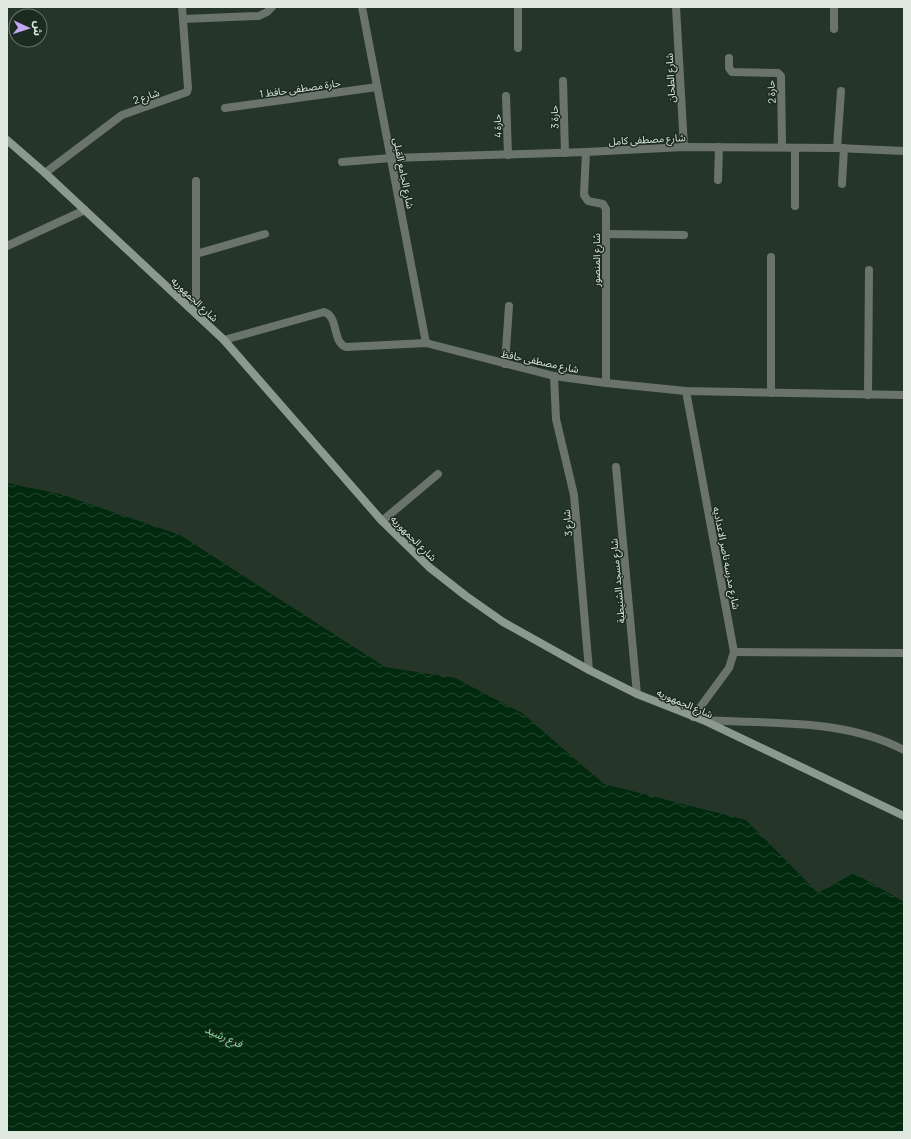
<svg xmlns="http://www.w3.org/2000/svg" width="911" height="1139" viewBox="0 0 911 1139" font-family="Manrope,'Noto Sans Arabic',sans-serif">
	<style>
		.water { fill: url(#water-waves) }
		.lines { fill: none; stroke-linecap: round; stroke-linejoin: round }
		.street { stroke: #6b736d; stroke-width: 8 }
		.secondary { stroke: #8c998e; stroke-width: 8 }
		.labels { text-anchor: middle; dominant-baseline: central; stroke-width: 3; stroke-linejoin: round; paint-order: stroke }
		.street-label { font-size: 10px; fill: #dee8df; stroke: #1c2b1f }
		.water-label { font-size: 11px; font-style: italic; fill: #7de698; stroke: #1c2b1f }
	</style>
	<defs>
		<pattern id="water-waves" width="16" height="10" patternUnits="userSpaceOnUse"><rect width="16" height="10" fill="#00290d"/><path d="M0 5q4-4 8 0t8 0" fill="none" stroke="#254830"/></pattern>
	</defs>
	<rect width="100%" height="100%" fill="#253629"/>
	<!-- water -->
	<polygon class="water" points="7,483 60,494 180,535 385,667 455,678 522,713 604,784 746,820 818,893 854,873 904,902 904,1132 7,1132"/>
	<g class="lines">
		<!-- street -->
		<g class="street">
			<polyline points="362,7 426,343"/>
			<polyline points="518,7 518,48"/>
			<polyline points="676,7 684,147"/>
			<polyline points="183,19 259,16 267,12 272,7"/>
			<polyline points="834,29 834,7"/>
			<polyline points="729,58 729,68 732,72 778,73 781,76 782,147"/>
			<polyline points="563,81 565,153"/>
			<polyline points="506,96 508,155"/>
			<polyline points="225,108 377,87"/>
			<polyline points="837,148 841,91"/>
			<polyline points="586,152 584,195 588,201 603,204 606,209 606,383"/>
			<polyline points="342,162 391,158 586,152 684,147 837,148 904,151"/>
			<polyline points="45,173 122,115 187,92 188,88 182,7"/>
			<polyline points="718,180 719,147"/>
			<polyline points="196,181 196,313"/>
			<polyline points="842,184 844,148"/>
			<polyline points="795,206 795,148"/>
			<polyline points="606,234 684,235"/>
			<polyline points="7,246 85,210"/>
			<polyline points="196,254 265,234"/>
			<polyline points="771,257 771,393"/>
			<path d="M 224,340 L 324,312 C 339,316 332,343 346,347 L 426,343 L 554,376 L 606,383 L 686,391 L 904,395"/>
			<polyline points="505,364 509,306"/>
			<polyline points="554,376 556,419 574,495 589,670"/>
			<polyline points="686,391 734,652 729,668 693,717"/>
			<polyline points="868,395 869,270"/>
			<polyline points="616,467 637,694"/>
			<polyline points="382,521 438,474"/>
			<polyline points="734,652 904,653"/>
			<path d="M 703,720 C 769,724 844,718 904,750"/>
		</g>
		<!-- secondary -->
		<polyline class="secondary" points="7,140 45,173 224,340 382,521 429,567 466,596 503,622 589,670 637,694 703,720 904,816"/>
	</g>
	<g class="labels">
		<!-- street labels -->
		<g class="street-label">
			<text transform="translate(670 78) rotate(-93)">شارع الطحان</text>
			<text transform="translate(300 88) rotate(-8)">حارة مصطفى حافظ 1</text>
			<text transform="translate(771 92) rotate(-94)">حارة 2</text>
			<text transform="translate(146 96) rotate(-19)">شارع 2</text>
			<text transform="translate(554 117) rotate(-92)">حارة 3</text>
			<text transform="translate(497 126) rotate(-92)">حارة 4</text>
			<text transform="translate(647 139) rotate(-3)">شارع مصطفى كامل</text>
			<text transform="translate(404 173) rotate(79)">شارع الجامع القبلى</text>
			<text transform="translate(596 260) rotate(-90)">شارع المنصور</text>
			<text transform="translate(195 299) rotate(43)">شارع الجمهوريه</text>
			<text transform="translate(540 361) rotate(12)">شارع مصطفى حافظ</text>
			<text transform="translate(567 523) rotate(-95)">شارع 3</text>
			<text transform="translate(414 538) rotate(45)">شارع الجمهوريه</text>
			<text transform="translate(727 558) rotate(79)">شارع مدرسه ناصر الاعداديه</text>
			<text transform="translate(617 581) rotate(-95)">شارع مسجد الشنيطية</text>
			<text transform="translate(685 703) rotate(23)">شارع الجمهوريه</text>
		</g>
		<!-- water labels -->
		<g class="water-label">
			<text transform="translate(224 1036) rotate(24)">فرع رشيد</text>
		</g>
	</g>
	<!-- border -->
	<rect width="911" height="1139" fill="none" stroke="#dee8df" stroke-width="16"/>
	<!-- north arrow -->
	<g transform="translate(28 28) rotate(93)"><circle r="19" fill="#1c2b1f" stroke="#6a776c"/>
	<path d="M0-3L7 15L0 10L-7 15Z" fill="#c3a7f2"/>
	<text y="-6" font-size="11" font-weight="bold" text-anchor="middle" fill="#dee8df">ش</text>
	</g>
</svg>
